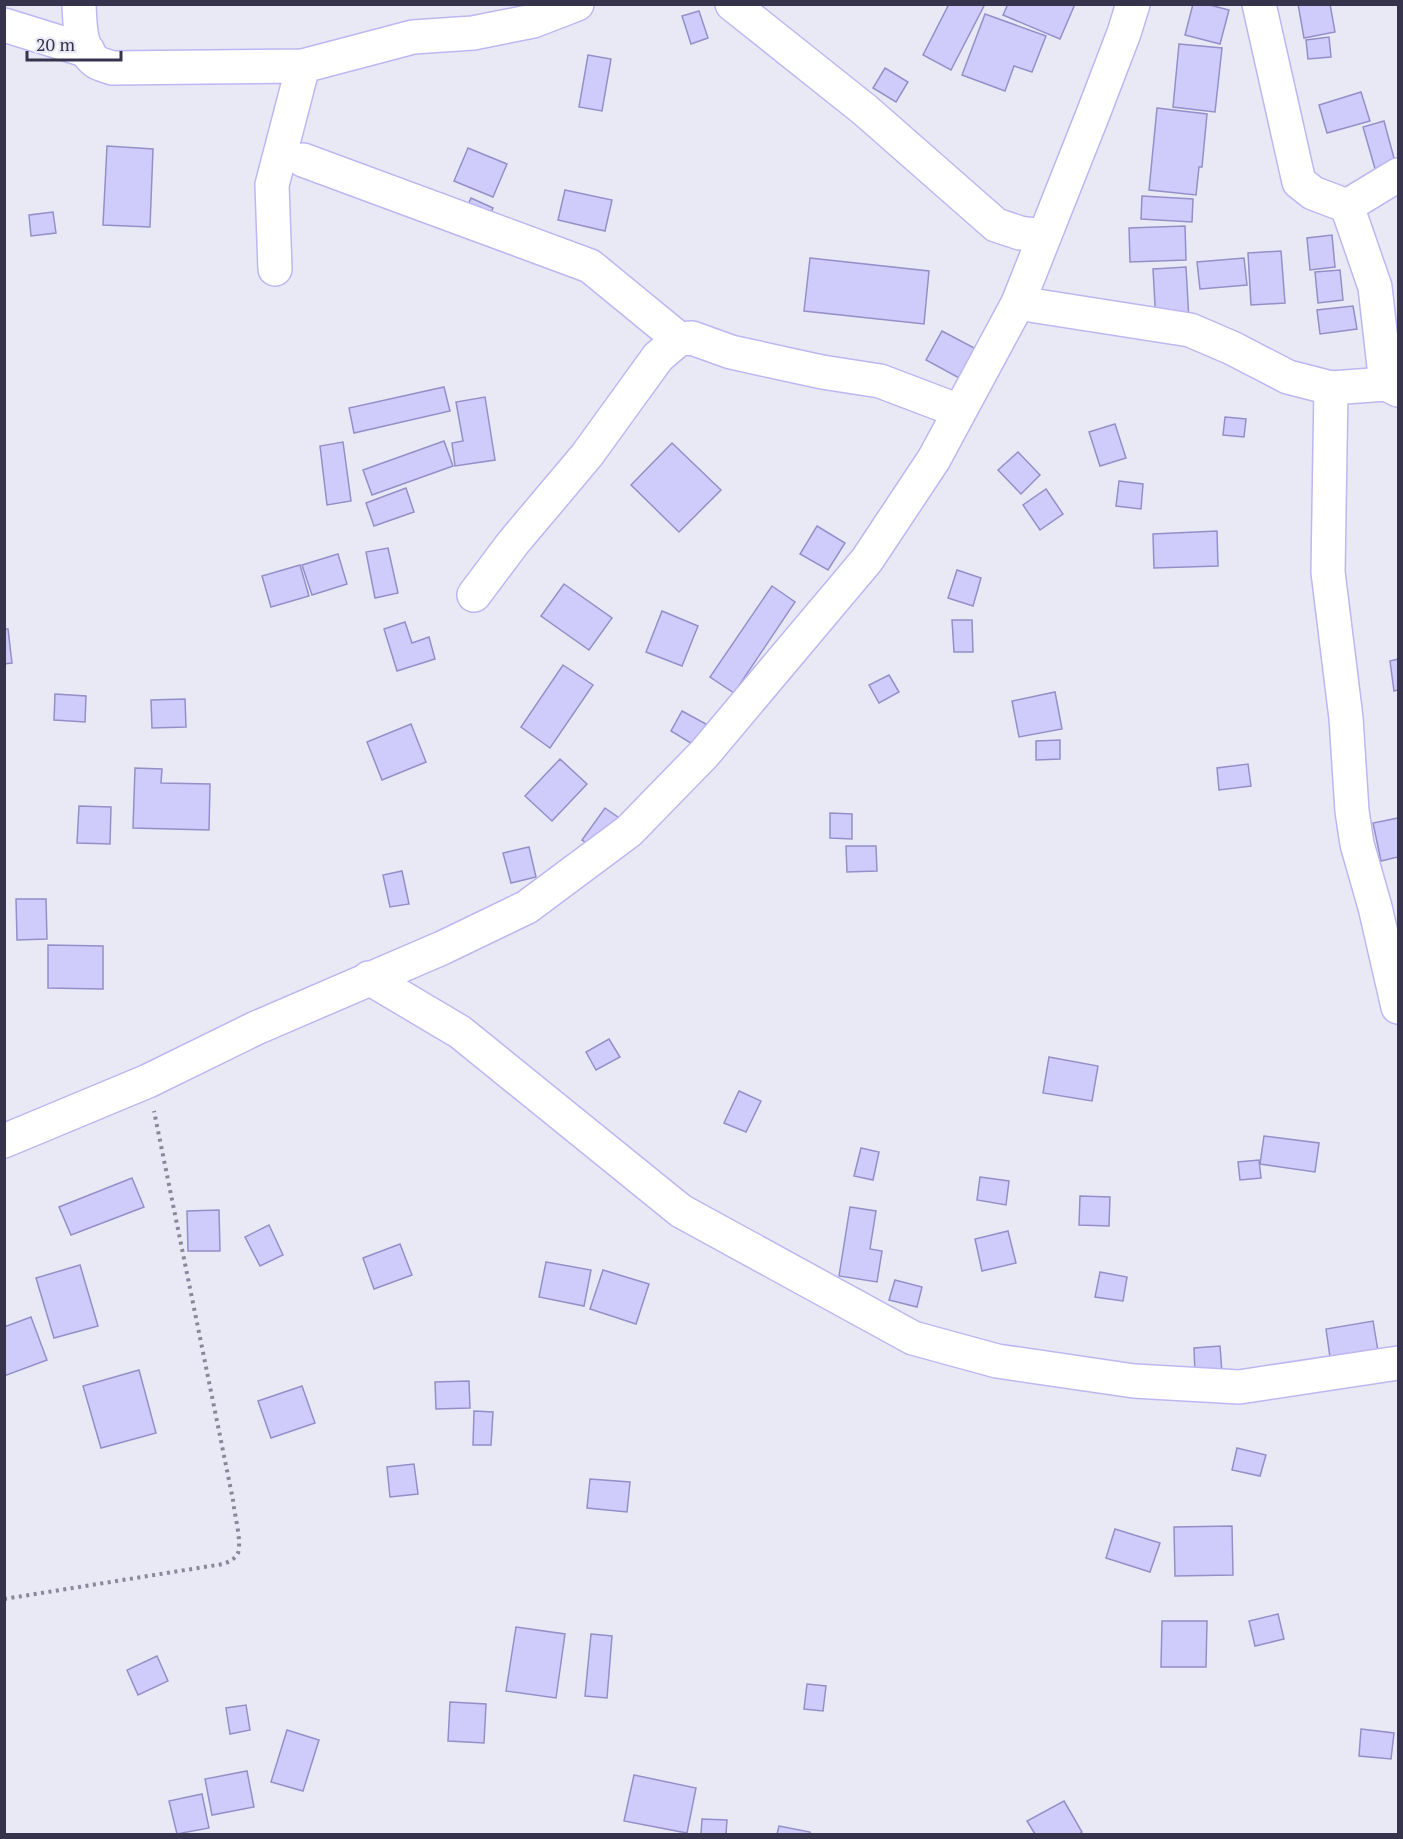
<svg xmlns="http://www.w3.org/2000/svg" width="1403" height="1839" viewBox="0 0 1403 1839" font-family="'PT Serif',serif">
	<style>
		.building { fill: #cfccfc; stroke: #948fc8; stroke-width: 1.5 }
		.lines { fill: none; stroke-linecap: round; stroke-linejoin: round }
		.street-casing { stroke: #bcb7f2; stroke-width: 36 }
		.path { stroke: #89889b; stroke-width: 4; stroke-dasharray: 3 4.5; stroke-linecap: butt }
		.street { stroke: #fff; stroke-width: 33 }
	</style>
	<rect width="100%" height="100%" fill="#e9e9f5"/>
	<!-- building -->
	<g class="building">
		<polygon points="949,4 985,4 951,70 923,55"/>
		<polygon points="1008,4 1075,4 1060,39 1003,15"/>
		<polygon points="1193,4 1206,4 1229,10 1220,44 1185,35"/>
		<polygon points="1298,4 1330,4 1335,32 1304,38"/>
		<polygon points="699,11 708,38 691,44 682,16"/>
		<polygon points="985,14 1046,36 1032,72 1014,66 1005,91 962,75"/>
		<polygon points="1329,37 1331,57 1308,59 1306,40"/>
		<polygon points="1179,44 1222,48 1215,112 1173,107"/>
		<polygon points="588,55 611,59 602,111 579,107"/>
		<polygon points="885,68 908,82 896,102 873,88"/>
		<polygon points="1361,92 1370,121 1327,133 1319,105"/>
		<polygon points="1157,108 1207,114 1202,167 1199,167 1196,195 1149,190"/>
		<polygon points="1384,121 1398,173 1378,179 1363,127"/>
		<polygon points="107,146 153,149 150,227 103,225"/>
		<polygon points="468,148 507,164 493,197 454,181"/>
		<polygon points="565,190 612,200 605,231 558,220"/>
		<polygon points="1142,196 1193,199 1192,222 1141,219"/>
		<polygon points="471,198 493,208 487,224 464,214"/>
		<polygon points="53,212 56,233 31,236 29,215"/>
		<polygon points="1185,226 1186,260 1130,262 1129,228"/>
		<polygon points="1332,235 1335,267 1310,270 1307,238"/>
		<polygon points="1281,251 1285,303 1251,305 1248,253"/>
		<polygon points="810,258 929,271 924,324 804,311"/>
		<polygon points="1244,258 1247,285 1200,289 1197,262"/>
		<polygon points="1186,267 1189,321 1156,323 1153,269"/>
		<polygon points="1340,270 1343,300 1318,303 1315,272"/>
		<polygon points="1353,306 1357,329 1320,334 1317,310"/>
		<polygon points="942,331 978,350 961,379 926,360"/>
		<polygon points="444,387 450,411 354,433 349,408"/>
		<polygon points="485,397 495,460 455,466 452,443 463,441 456,402"/>
		<polygon points="1225,417 1246,419 1244,437 1223,435"/>
		<polygon points="1115,424 1126,458 1100,466 1089,432"/>
		<polygon points="444,441 453,466 372,495 363,470"/>
		<polygon points="343,442 351,501 327,505 320,446"/>
		<polygon points="672,443 721,490 679,532 631,485"/>
		<polygon points="1018,452 1040,475 1021,494 998,470"/>
		<polygon points="1119,481 1143,484 1141,509 1116,506"/>
		<polygon points="406,488 414,512 374,526 366,503"/>
		<polygon points="1046,489 1063,514 1040,530 1023,505"/>
		<polygon points="817,526 845,543 828,570 800,554"/>
		<polygon points="1217,531 1218,566 1154,568 1153,534"/>
		<polygon points="388,548 398,593 375,598 366,552"/>
		<polygon points="338,554 347,584 312,595 302,565"/>
		<polygon points="300,565 309,596 271,607 262,576"/>
		<polygon points="957,570 981,578 973,606 948,598"/>
		<polygon points="564,584 612,618 589,650 541,616"/>
		<polygon points="772,586 795,602 734,693 710,677"/>
		<polygon points="662,611 698,626 682,666 646,652"/>
		<polygon points="952,620 972,620 973,652 954,652"/>
		<polygon points="405,622 412,643 429,637 435,659 397,671 384,629"/>
		<polygon points="4,629 8,629 12,663 4,664"/>
		<polygon points="1398,659 1398,690 1394,691 1390,661"/>
		<polygon points="563,665 593,685 550,748 521,727"/>
		<polygon points="889,675 899,692 879,703 869,685"/>
		<polygon points="1055,692 1062,729 1019,737 1012,701"/>
		<polygon points="55,694 86,696 85,722 54,720"/>
		<polygon points="185,699 186,727 152,728 151,700"/>
		<polygon points="682,711 706,724 694,745 671,731"/>
		<polygon points="411,724 426,762 382,780 367,742"/>
		<polygon points="1060,740 1060,759 1036,760 1036,741"/>
		<polygon points="560,759 587,784 552,821 525,796"/>
		<polygon points="1248,764 1251,786 1219,790 1217,768"/>
		<polygon points="135,768 162,769 161,783 210,784 209,830 133,828"/>
		<polygon points="79,806 111,807 110,844 77,843"/>
		<polygon points="605,808 622,820 600,852 582,840"/>
		<polygon points="830,813 852,814 852,839 830,838"/>
		<polygon points="1398,818 1398,857 1381,861 1373,823"/>
		<polygon points="846,846 876,846 877,871 847,872"/>
		<polygon points="529,847 536,877 511,883 503,853"/>
		<polygon points="402,871 409,904 390,907 383,875"/>
		<polygon points="16,899 46,899 47,939 17,940"/>
		<polygon points="48,945 103,946 103,989 48,988"/>
		<polygon points="609,1039 620,1057 596,1070 586,1052"/>
		<polygon points="1049,1057 1098,1066 1092,1101 1043,1093"/>
		<polygon points="739,1091 761,1101 746,1132 724,1123"/>
		<polygon points="1264,1136 1319,1143 1315,1172 1260,1164"/>
		<polygon points="861,1148 879,1152 873,1180 854,1176"/>
		<polygon points="1259,1160 1261,1178 1240,1180 1238,1162"/>
		<polygon points="980,1177 1009,1181 1006,1205 977,1200"/>
		<polygon points="132,1178 144,1207 71,1235 59,1207"/>
		<polygon points="1080,1196 1110,1197 1109,1226 1079,1225"/>
		<polygon points="850,1207 876,1211 870,1249 882,1251 877,1282 839,1276"/>
		<polygon points="219,1210 220,1251 188,1251 187,1211"/>
		<polygon points="269,1225 283,1255 260,1266 245,1237"/>
		<polygon points="1008,1231 1016,1263 982,1271 975,1239"/>
		<polygon points="400,1244 412,1275 374,1289 363,1258"/>
		<polygon points="546,1262 591,1270 584,1306 539,1297"/>
		<polygon points="80,1265 98,1326 54,1338 36,1278"/>
		<polygon points="603,1270 649,1284 636,1324 590,1309"/>
		<polygon points="1100,1272 1127,1277 1123,1301 1095,1297"/>
		<polygon points="895,1280 922,1287 917,1307 889,1300"/>
		<polygon points="31,1317 47,1360 4,1376 4,1327"/>
		<polygon points="1373,1321 1379,1357 1331,1364 1326,1329"/>
		<polygon points="1220,1346 1222,1373 1195,1374 1194,1348"/>
		<polygon points="139,1370 156,1433 101,1448 83,1386"/>
		<polygon points="469,1381 470,1408 436,1409 435,1382"/>
		<polygon points="302,1386 315,1423 271,1438 258,1401"/>
		<polygon points="474,1411 493,1412 491,1445 473,1445"/>
		<polygon points="1237,1448 1266,1455 1260,1476 1232,1470"/>
		<polygon points="414,1464 418,1494 390,1497 387,1467"/>
		<polygon points="590,1479 630,1482 627,1512 587,1508"/>
		<polygon points="1232,1526 1233,1575 1175,1576 1174,1527"/>
		<polygon points="1115,1529 1160,1543 1150,1572 1106,1558"/>
		<polygon points="1278,1614 1284,1639 1255,1646 1249,1621"/>
		<polygon points="1162,1621 1207,1621 1206,1667 1161,1667"/>
		<polygon points="516,1627 565,1634 556,1698 506,1691"/>
		<polygon points="591,1634 612,1636 607,1698 585,1696"/>
		<polygon points="157,1656 168,1681 138,1695 127,1670"/>
		<polygon points="807,1684 826,1686 823,1711 804,1709"/>
		<polygon points="450,1702 486,1704 484,1743 448,1741"/>
		<polygon points="246,1705 250,1730 230,1734 226,1708"/>
		<polygon points="1361,1729 1394,1733 1391,1759 1359,1756"/>
		<polygon points="287,1730 319,1740 303,1791 271,1782"/>
		<polygon points="247,1771 254,1807 212,1815 205,1779"/>
		<polygon points="634,1775 696,1788 687,1833 624,1821"/>
		<polygon points="202,1794 209,1828 177,1834 169,1801"/>
		<polygon points="1064,1801 1082,1832 1079,1834 1035,1834 1027,1821"/>
		<polygon points="702,1819 727,1820 726,1834 701,1834"/>
		<polygon points="779,1826 810,1832 810,1834 777,1834"/>
	</g>
	<g class="lines">
		<defs>
			<g id="street">
				<path d="M 79,4 C 80,23 79,52 98,63 C 102,65 107,66 112,68 L 303,66 L 413,37 L 473,33 L 533,21 L 577,4"/>
				<polyline points="732,4 865,110 996,225 1020,233 1044,236"/>
				<polyline points="1259,4 1299,182 1313,193 1347,206 1375,287 1386,384"/>
				<polyline points="4,25 88,51"/>
				<polyline points="303,160 590,266 679,339"/>
				<polyline points="1347,206 1398,175"/>
				<polyline points="275,269 272,185 303,66"/>
				<polyline points="1018,303 1190,330 1232,348 1288,377 1331,388 1386,384 1398,390"/>
				<polyline points="1331,388 1328,572 1346,718 1352,811 1357,844 1375,907 1398,1007"/>
				<polyline points="474,595 513,543 587,455 658,357 679,339 692,338 731,352 822,372 880,381 959,411"/>
				<polyline points="369,978 460,1032 681,1211 913,1338 997,1361 1134,1381 1239,1387 1398,1363"/>
				<polyline points="4,1141 148,1081 256,1028 442,948 527,907 629,831 704,754 867,560 934,459 1018,303 1093,114 1124,33 1133,4"/>
			</g>
		</defs>
		<!-- street casing -->
		<use href="#street" class="street-casing"/>
		<!-- path -->
		<path class="path" d="M 4,1599 L 223,1564 C 229,1562 235,1559 238,1553 C 242,1541 234,1513 233,1500 L 154,1111"/>
		<!-- street -->
		<use href="#street" class="street"/>
	</g>
	<!-- border -->
	<rect width="1403" height="1839" fill="none" stroke="#36344c" stroke-width="12"/>
	<!-- scale -->
	<path d="M27 51v9h94v-9" fill="none" stroke="#36344c" stroke-width="3"/>
	<text x="36" y="51" font-size="18" fill="#36344c" stroke="#e9e9f5" stroke-width="4.5" paint-order="stroke">20 m</text>
</svg>
